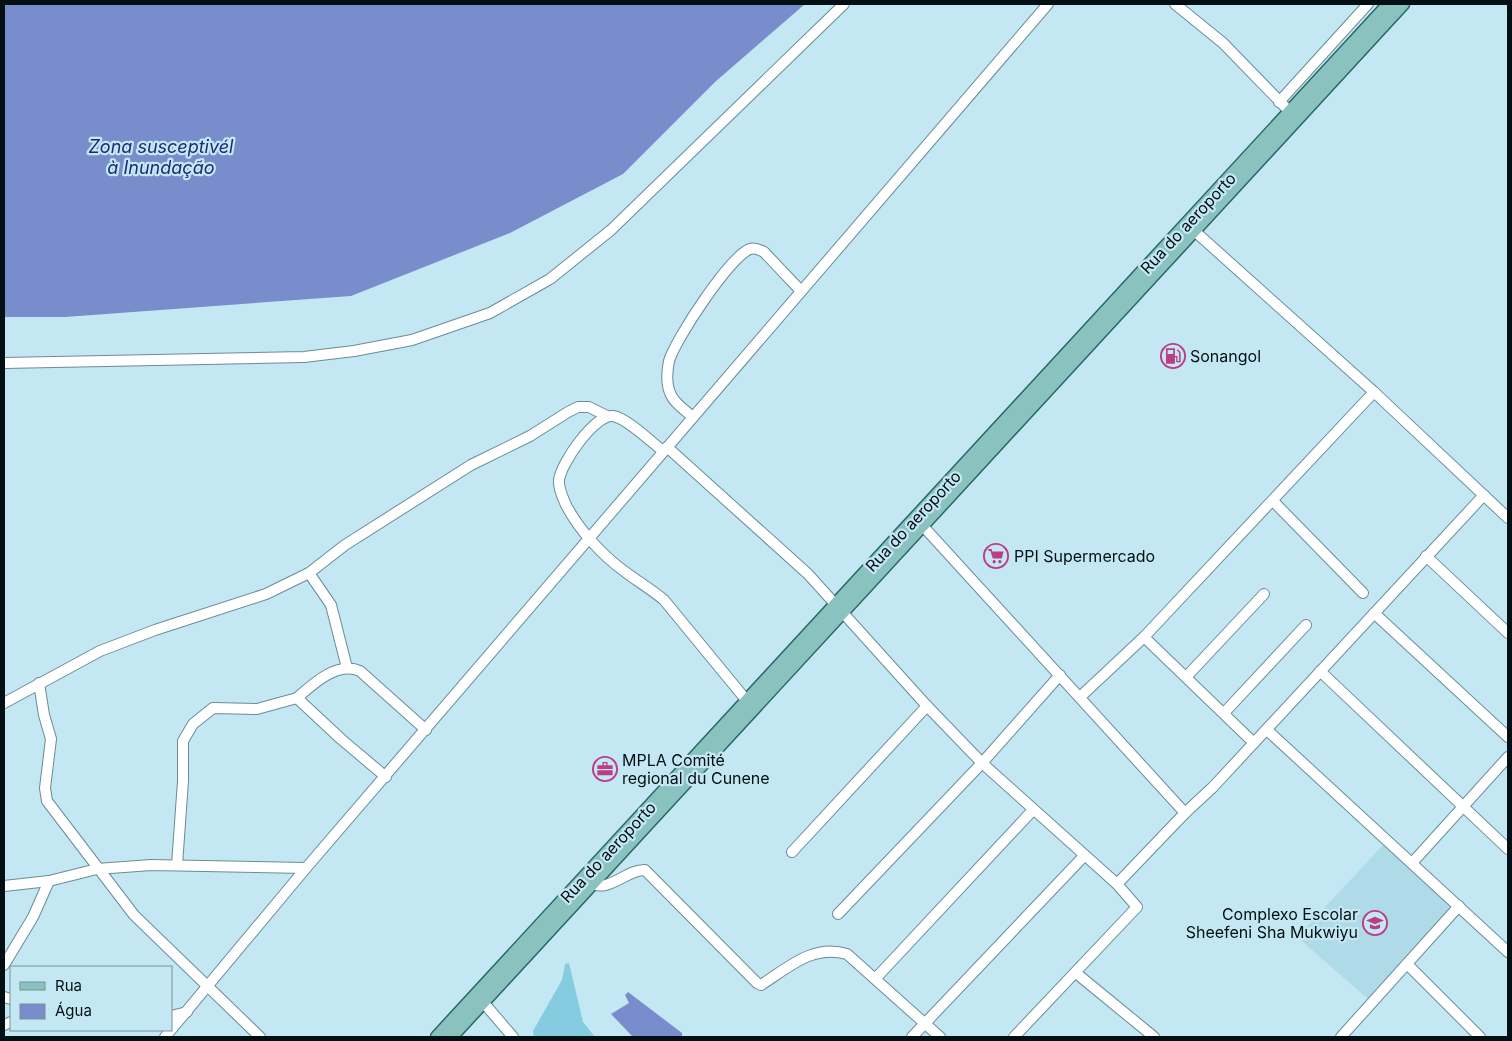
<svg xmlns="http://www.w3.org/2000/svg" width="1512" height="1041" viewBox="0 0 1512 1041" font-family="Inter,sans-serif">
	<style>
		.built { fill: #afdbe9 }
		.green { fill: #86cce0 }
		.water { fill: #798dcc }
		.lines { fill: none; stroke-linecap: round; stroke-linejoin: round }
		.minor-casing { stroke: #6a8c96; stroke-width: 12 }
		.major-casing { stroke: #286968; stroke-width: 15 }
		.minor { stroke: #fff; stroke-width: 10 }
		.major { stroke: #8ac2c0; stroke-width: 12 }
		.labels { text-anchor: middle; dominant-baseline: central; stroke-width: 4.5; stroke-linejoin: round; paint-order: stroke }
		.street-label { font-size: 16px; fill: #040f13; stroke: #c4e8f3 }
		.poi-label { font-size: 16px; fill: #040f13; stroke: #c4e8f3; text-anchor: start }
		.water-label { font-size: 18px; font-style: italic; fill: #1d2a74; stroke: #c4e8f3 }
	</style>
	<rect width="100%" height="100%" fill="#c4e8f3"/>
	<!-- built -->
	<polygon class="built" points="1384,844 1453,908 1369,1000 1297,937"/>
	<!-- green -->
	<polygon class="green" points="569,963 583,1022 595,1037 534,1037 533,1031 562,980 565,964"/>
	<!-- water -->
	<g class="water">
		<polygon points="4,4 805,4 715,82 623,174 510,233 351,296 65,317 4,317"/>
		<polygon points="628,992 682,1033 682,1037 633,1037 611,1014 629,1003 625,995"/>
	</g>
	<g class="lines">
		<defs>
			<g id="minor">
				<polyline points="1175,4 1223,43 1290,112"/>
				<polyline points="1279,102 1368,4"/>
				<polyline points="1190,227 1374,392 1508,518"/>
				<polyline points="4,363 304,357 354,351 412,340 490,313 550,279 611,230 844,4"/>
				<path d="M 693,417 C 686,411 675,404 671,395 C 666,385 667,371 669,361 C 675,340 730,256 750,249 C 755,247 760,250 764,252 L 801,291"/>
				<polyline points="667,447 808,574 927,706 982,763 1117,884 1137,907 1014,1037"/>
				<path d="M 663,451 C 651,442 627,418 613,416 C 595,414 561,463 559,480 C 558,488 563,498 566,505 C 579,530 602,555 624,571 C 637,581 651,589 664,600 L 747,701"/>
				<polyline points="1273,501 1363,593"/>
				<polyline points="922,525 1185,813"/>
				<polyline points="1426,556 1508,633"/>
				<polyline points="309,573 331,605 347,668"/>
				<polyline points="1374,613 1508,737"/>
				<polyline points="1144,637 1254,743"/>
				<polyline points="1320,671 1508,849"/>
				<polyline points="1187,676 1264,594"/>
				<polyline points="39,683 44,715 51,739 45,788 47,801 134,915 260,1037"/>
				<polyline points="1080,697 1144,637 1374,392"/>
				<path d="M 297,698 C 313,684 337,661 360,671 L 426,730"/>
				<polyline points="4,703 100,651 155,630 266,594 309,573 345,545 471,465 530,436 568,412 578,407 589,407 607,416"/>
				<polyline points="1224,713 1306,625"/>
				<polyline points="1267,730 1508,952"/>
				<polyline points="792,852 927,706"/>
				<polyline points="1412,863 1508,757"/>
				<polyline points="177,865 183,781 183,741 193,724 213,708 257,709 297,698 341,739 386,777"/>
				<path d="M 588,881 C 607,896 626,869 645,870 L 757,983 L 761,985 C 789,967 813,944 847,954 L 940,1037"/>
				<polyline points="1117,884 1185,813 1213,787 1484,495"/>
				<polyline points="4,886 49,881 97,869 151,865 306,868"/>
				<polyline points="838,914 982,763 1060,675"/>
				<polyline points="1407,964 1480,1037"/>
				<polyline points="4,965 33,917 49,881"/>
				<polyline points="1076,973 1154,1037"/>
				<polyline points="876,978 1033,810"/>
				<polyline points="4,997 11,999"/>
				<polyline points="483,1002 513,1037"/>
				<polyline points="171,1016 187,1012"/>
				<polyline points="4,1025 11,1022"/>
				<polyline points="165,1037 306,868 1048,4"/>
				<polyline points="912,1037 1084,856"/>
				<polyline points="1341,1037 1459,906"/>
			</g>
			<g id="major">
				<polyline points="437,1037 1389,4"/>
				<polyline points="451,1037 1403,4"/>
			</g>
		</defs>
		<!-- minor casing -->
		<use href="#minor" class="minor-casing"/>
		<!-- major casing -->
		<use href="#major" class="major-casing"/>
		<!-- minor -->
		<use href="#minor" class="minor"/>
		<!-- major -->
		<use href="#major" class="major"/>
	</g>
	<!-- icons -->
	<defs>
		<symbol id="fuel-ring" viewBox="-11 -11 22 22"><circle r="9.5" fill="#c4e8f3" stroke="#bd3c86" stroke-width="1.5"/><path d="M-5.5-6h7V0h2V4h1.3V-2.5L3-4.5l.8-.8L6-3V5H2.5V1h-1V6h-7ZM-4.2-4.7v3.2H.2V-4.7Z" fill="#bd3c86"/></symbol>
		<symbol id="supermarket-ring" viewBox="-11 -11 22 22"><circle r="9.5" fill="#c4e8f3" stroke="#bd3c86" stroke-width="1.5"/><path d="M-6-5.5h2.5l.6 2H6L4.5 2H-2.5L-4.4-4H-6ZM-1.5 3.2a1.3 1.3 0 1 0 .1 0ZM3 3.2a1.3 1.3 0 1 0 .1 0Z" fill="#bd3c86"/></symbol>
		<symbol id="office-ring" viewBox="-11 -11 22 22"><circle r="9.5" fill="#c4e8f3" stroke="#bd3c86" stroke-width="1.5"/><path d="M-6-3h4V-5.5h4V-3h4V5H-6ZM-1-4.5V-3h2v-1.5ZM-6 0V1H6V0Z" fill="#bd3c86"/></symbol>
		<symbol id="school-ring" viewBox="-11 -11 22 22"><circle r="9.5" fill="#c4e8f3" stroke="#bd3c86" stroke-width="1.5"/><path d="M0-5L7-2L0 1L-7-2ZM-4 1L0 2.5L4 1V4Q0 6-4 4Z" fill="#bd3c86"/></symbol>
	</defs>
	<g fill-rule="evenodd">
		<use href="#fuel-ring" x="1159" y="342" width="28" height="28"/>
		<use href="#supermarket-ring" x="982" y="542" width="28" height="28"/>
		<use href="#office-ring" x="591" y="755" width="28" height="28"/>
		<use href="#school-ring" x="1361" y="909" width="28" height="28"/>
	</g>
	<g class="labels">
		<!-- street labels -->
		<g class="street-label">
			<text transform="translate(1188 223) rotate(-47)">Rua do aeroporto</text>
			<text transform="translate(913 521) rotate(-47)">Rua do aeroporto</text>
			<text transform="translate(608 852) rotate(-47)">Rua do aeroporto</text>
		</g>
		<!-- poi labels -->
		<g class="poi-label">
			<text x="1190" y="356">Sonangol</text>
			<text x="1014" y="556">PPI Supermercado</text>
			<text x="622" y="760">MPLA Comité<tspan x="622" dy="18">regional du Cunene</tspan></text>
			<text x="1358" y="914" text-anchor="end">Complexo Escolar<tspan x="1358" dy="18">Sheefeni Sha Mukwiyu</tspan></text>
		</g>
		<!-- water labels -->
		<g class="water-label">
			<text x="161" y="146">Zona susceptivél<tspan x="161" dy="21">à Inundação</tspan></text>
		</g>
	</g>
	<!-- border -->
	<rect width="1512" height="1041" fill="none" stroke="#040f13" stroke-width="10"/>
	<!-- legend -->
	<rect x="10" y="966" width="162" height="65" fill="#c4e8f3" stroke="#779199"/>
	<rect x="20" y="982" width="25" height="8" fill="#8ac2c0" stroke="#779199"/>
	<text x="55" y="991" font-size="15" fill="#040f13">Rua</text>
	<rect x="20" y="1004" width="25" height="15" fill="#798dcc" stroke="#779199"/>
	<text x="55" y="1016" font-size="15" fill="#040f13">Água</text>
</svg>
